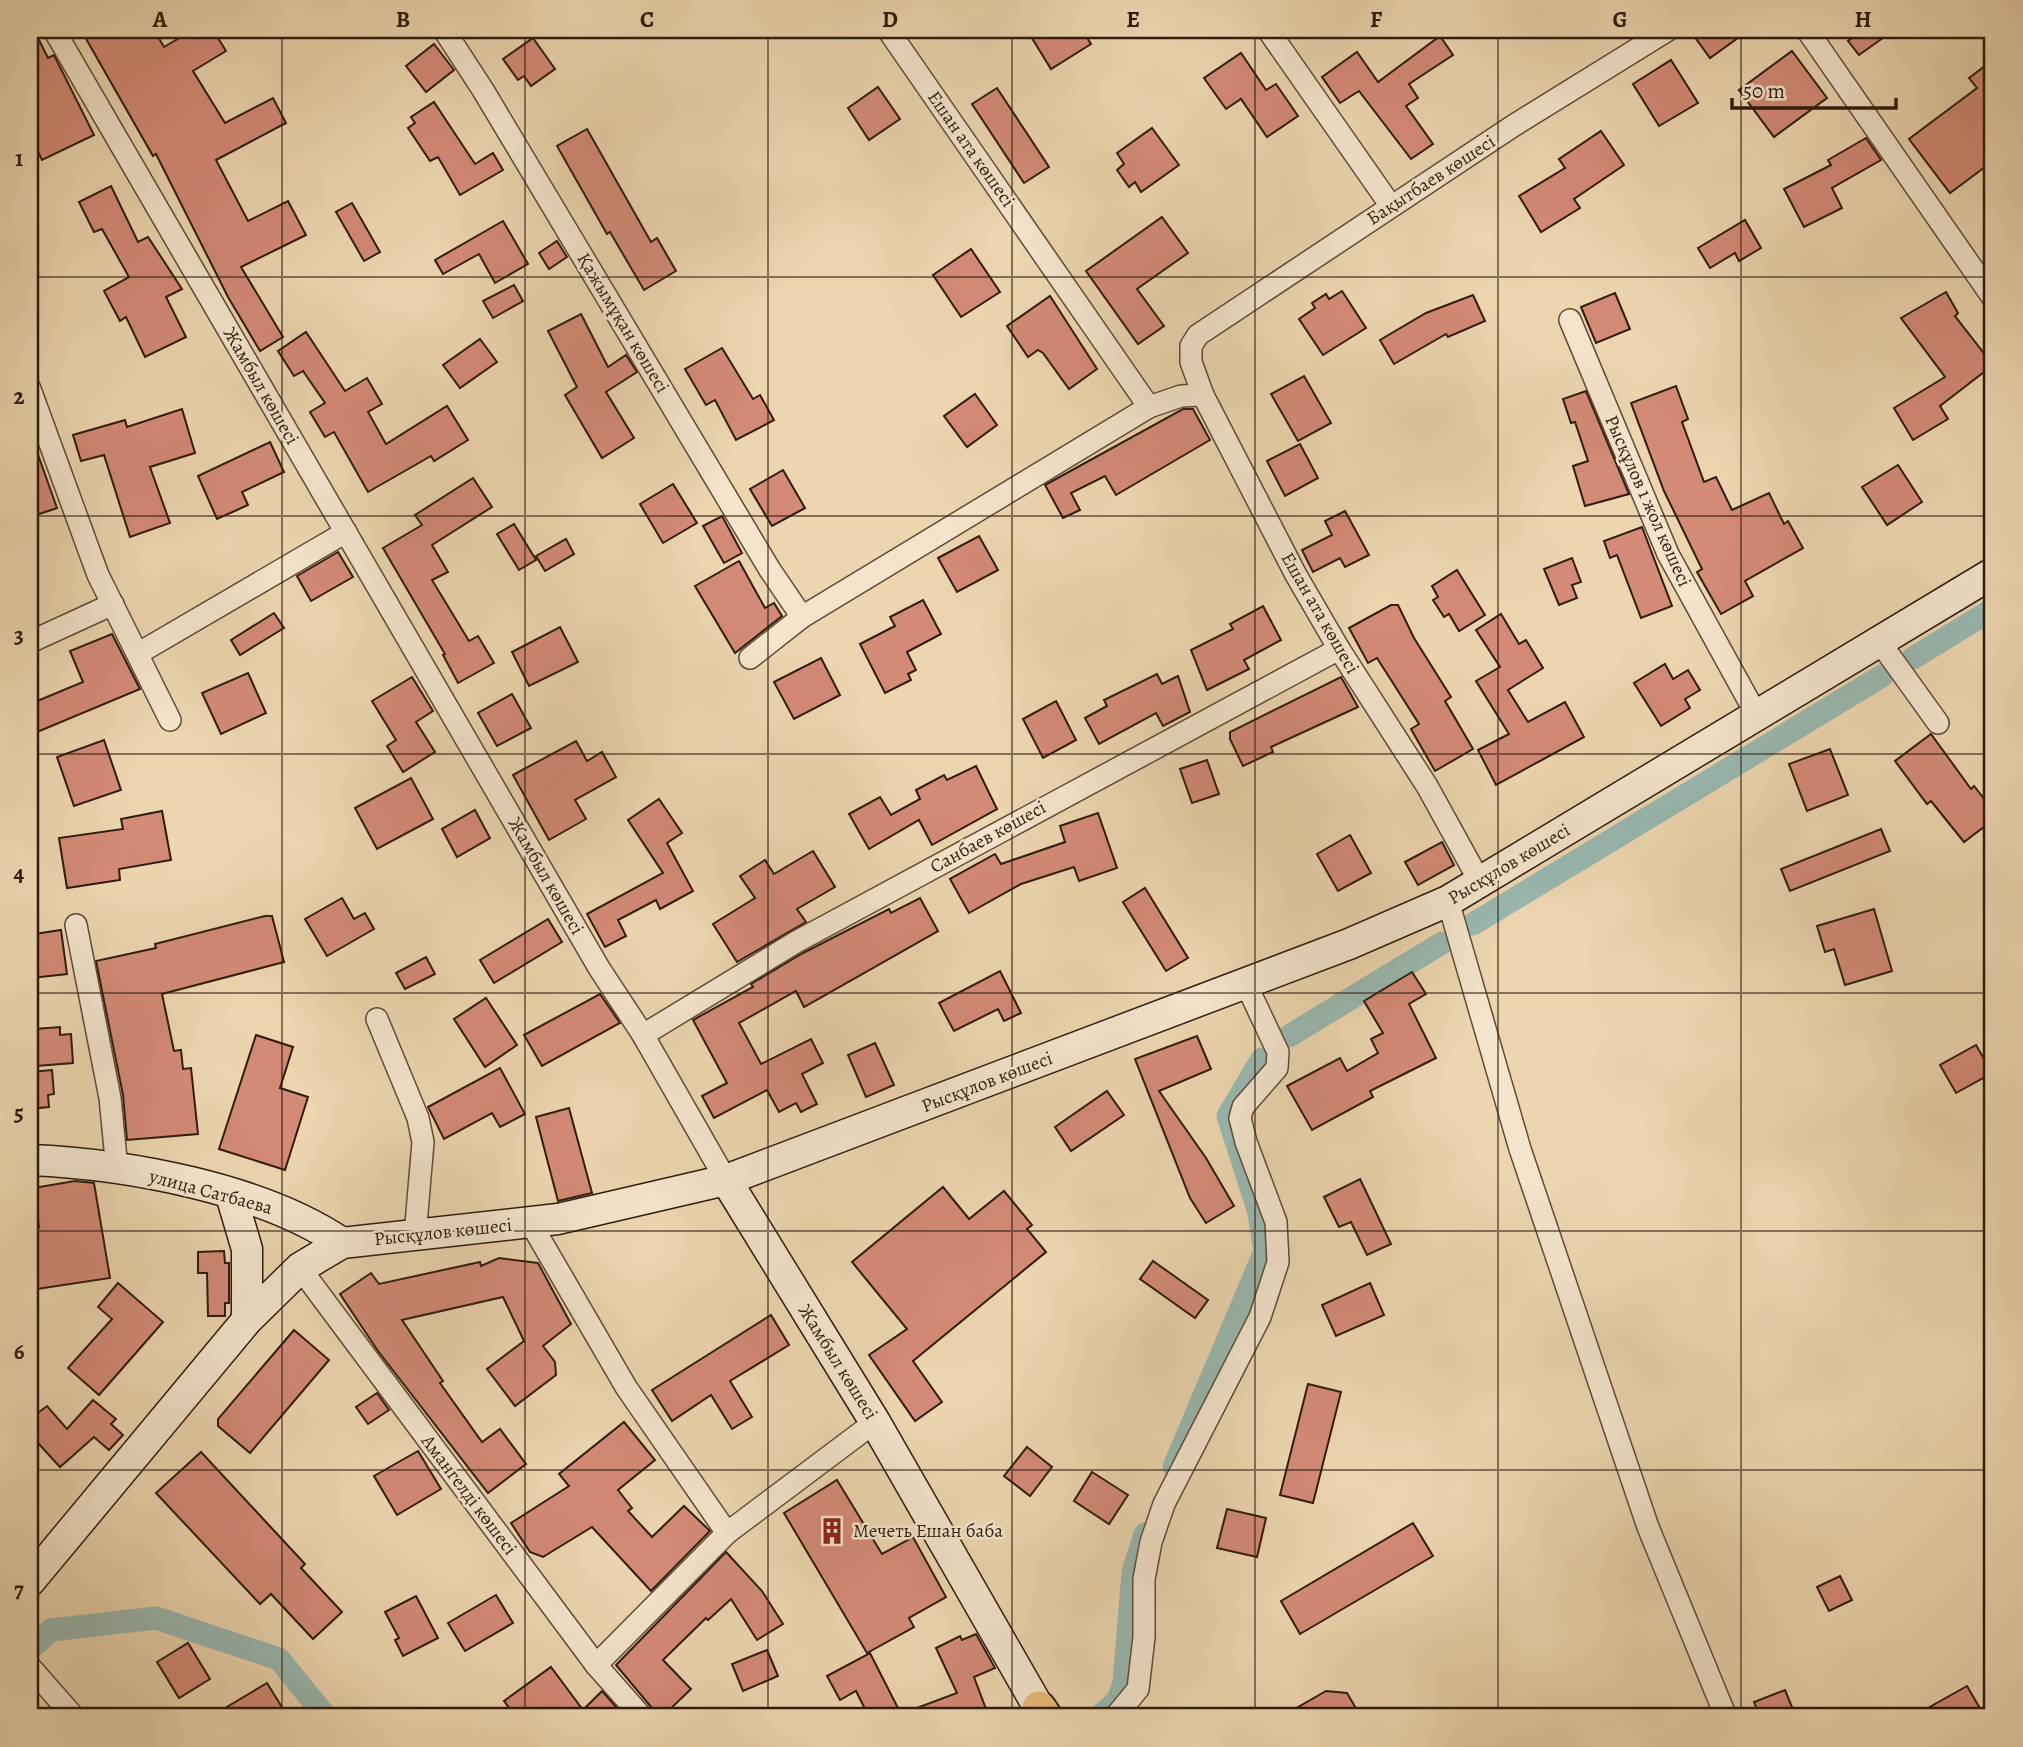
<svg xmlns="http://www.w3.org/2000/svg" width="2023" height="1747" viewBox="0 0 2023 1747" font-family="Alegreya,serif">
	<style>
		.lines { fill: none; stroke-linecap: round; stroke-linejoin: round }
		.canal { stroke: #99b8b0; stroke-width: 23 }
		.building { fill: #d38a77; stroke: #2f1b10; stroke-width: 2 }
		.street-casing { stroke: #5e4a38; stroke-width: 24 }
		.secondary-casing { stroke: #2f1b10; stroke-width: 33 }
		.primary-casing { stroke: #2f1b10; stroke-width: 37 }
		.street { stroke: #f3e4cb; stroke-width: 21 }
		.secondary { stroke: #f3e4cb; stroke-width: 30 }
		.primary { stroke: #e6ba78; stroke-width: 33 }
		.grid { fill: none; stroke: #2f1b10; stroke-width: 2; stroke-opacity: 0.55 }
		.labels { text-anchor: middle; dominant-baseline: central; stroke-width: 5; stroke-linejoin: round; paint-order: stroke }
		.street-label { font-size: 19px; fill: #2f1b10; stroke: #f3e4cb }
		.poi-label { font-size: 19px; fill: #2f1b10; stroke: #f3e4cb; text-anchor: start }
		.neatline { fill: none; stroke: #2f1b10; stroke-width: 2.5 }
		.grid-label { font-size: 23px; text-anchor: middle; font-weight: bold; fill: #2f1b10 }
	</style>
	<rect width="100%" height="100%" fill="#ecd5af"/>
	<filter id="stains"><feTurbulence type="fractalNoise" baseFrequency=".00286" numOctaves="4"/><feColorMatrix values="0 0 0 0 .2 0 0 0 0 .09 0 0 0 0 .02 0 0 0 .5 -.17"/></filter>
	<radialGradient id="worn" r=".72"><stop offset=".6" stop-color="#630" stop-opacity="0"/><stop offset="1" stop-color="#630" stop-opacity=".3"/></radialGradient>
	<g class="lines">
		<!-- canal -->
		<g class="canal">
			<polyline points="1913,658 1993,609"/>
			<polyline points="1473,924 1882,676"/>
			<polyline points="1289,1036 1442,943"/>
			<polyline points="1174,1467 1265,1251 1258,1209 1228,1116 1262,1059"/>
			<polyline points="34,1646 51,1630 156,1618 279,1659 326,1717"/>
			<polyline points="1099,1717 1118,1700 1124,1683 1133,1572 1145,1534"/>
		</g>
	</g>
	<!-- building -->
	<g class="building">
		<polygon points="30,30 34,30 48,58 54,55 94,135 42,160 30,135 30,101 38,98 30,81"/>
		<polygon points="81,30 154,30 164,47 193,30 213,30 226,51 193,71 225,123 273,98 286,123 216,160 248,221 288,201 306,235 241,267 283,337 260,351 228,297 156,154 153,156"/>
		<polygon points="1027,30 1082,30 1091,44 1051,69"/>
		<polygon points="1703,30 1749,30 1710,58 1694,36"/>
		<polygon points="1864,30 1894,30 1859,55 1848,41"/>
		<polygon points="1440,36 1453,55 1409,84 1418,98 1406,106 1433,144 1411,159 1359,91 1340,103 1322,77 1357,52 1378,82"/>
		<polygon points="533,38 555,69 531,86 524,76 518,80 503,59"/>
		<polygon points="434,44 454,70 426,92 406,66"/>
		<polygon points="1792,51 1827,98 1774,137 1739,90"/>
		<polygon points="1241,53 1266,90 1276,84 1298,116 1267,137 1241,99 1226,109 1204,78"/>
		<polygon points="1671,60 1698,103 1659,126 1633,84"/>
		<polygon points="1993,60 1993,161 1950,193 1909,139 1977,88 1969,78"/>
		<polygon points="878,87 900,119 869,140 848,108"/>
		<polygon points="997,88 1049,167 1024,183 972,104"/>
		<polygon points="434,102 475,164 493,153 503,170 460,195 438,157 430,161 408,128 415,123 411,117"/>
		<polygon points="1152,128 1179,165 1141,192 1135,182 1129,187 1117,170 1124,164 1117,153"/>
		<polygon points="587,129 651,242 657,238 676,271 644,290 610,232 607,234 557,146"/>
		<polygon points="1601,131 1624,165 1574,199 1580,208 1541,232 1519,196 1565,168 1559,159"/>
		<polygon points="1866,138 1881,160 1832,188 1842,208 1804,227 1784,189 1831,165 1828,160"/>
		<polygon points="111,186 138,242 148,237 182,289 166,297 186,337 145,357 126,317 120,321 104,291 129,277 102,229 94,232 79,202"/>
		<polygon points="352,203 380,252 364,261 336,212"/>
		<polygon points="1162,217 1188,253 1137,289 1164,326 1138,344 1086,271"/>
		<polygon points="1745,220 1761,248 1739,261 1735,253 1710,268 1698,248"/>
		<polygon points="503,221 528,264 495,283 479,254 443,274 435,260"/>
		<polygon points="557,241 567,257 549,269 539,253"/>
		<polygon points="971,249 1000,292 961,317 933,275"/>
		<polygon points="514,285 523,301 493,318 483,301"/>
		<polygon points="1342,291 1366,328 1323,355 1299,319 1315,308 1312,303 1326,294 1329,299"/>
		<polygon points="1946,292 1958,313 1955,316 1993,365 1940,406 1948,419 1913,440 1894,408 1945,377 1901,318"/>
		<polygon points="1615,293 1630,329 1596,343 1581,307"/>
		<polygon points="1473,295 1485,321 1448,337 1446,334 1394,364 1380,340 1426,313"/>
		<polygon points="1050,296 1097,369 1069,389 1043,353 1038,350 1028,357 1007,326"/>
		<polygon points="581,314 608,367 626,355 637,372 606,392 634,438 602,458 565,395 577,387 548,331"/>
		<polygon points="306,332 345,391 367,378 382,404 368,412 386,444 447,406 468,440 434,461 431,456 368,492 334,432 325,437 310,412 325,403 303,371 294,376 278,351"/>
		<polygon points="480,339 497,362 460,388 443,365"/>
		<polygon points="722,348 753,399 760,395 774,420 736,440 715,400 706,405 685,369"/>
		<polygon points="1304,376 1331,423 1298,441 1271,394"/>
		<polygon points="1676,386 1688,419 1682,422 1704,482 1716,477 1732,510 1769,493 1784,524 1788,521 1803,548 1745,581 1753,596 1721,614 1697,572 1702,569 1664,491 1631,403"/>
		<polygon points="1586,391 1629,494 1585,506 1573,466 1588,461 1575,422 1571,423 1563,399"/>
		<polygon points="975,394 997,425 967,447 944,416"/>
		<polygon points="182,409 195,453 150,467 170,523 130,537 104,455 81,461 73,435 125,420 127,427"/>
		<polygon points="1183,409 1193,409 1210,440 1116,495 1105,476 1071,493 1080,510 1063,518 1045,485"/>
		<polygon points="30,438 32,438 57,508 30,517"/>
		<polygon points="270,442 284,472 242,492 248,505 217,519 198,476"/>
		<polygon points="1300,444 1318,478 1285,496 1267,461"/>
		<polygon points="1898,465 1922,502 1887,525 1862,487"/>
		<polygon points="783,470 805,508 772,526 750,489"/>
		<polygon points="473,478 492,507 432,545 448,572 432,580 469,641 478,636 494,663 458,683 443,655 445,654 383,548 422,525 415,515"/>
		<polygon points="673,484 697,523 663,543 640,504"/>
		<polygon points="1345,511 1369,555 1345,567 1340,558 1313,572 1302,550 1332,535 1325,521"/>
		<polygon points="722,516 742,553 724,563 703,526"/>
		<polygon points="514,524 536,560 519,570 497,534"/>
		<polygon points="1642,527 1672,606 1641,618 1617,555 1610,558 1604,541"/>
		<polygon points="979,536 998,570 957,592 938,558"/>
		<polygon points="566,539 574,554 545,571 536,556"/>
		<polygon points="338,552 353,577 311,601 297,576"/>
		<polygon points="1572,558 1581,582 1572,585 1577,598 1559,605 1544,569"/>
		<polygon points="739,561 765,608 774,603 782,616 735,653 695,586"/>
		<polygon points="1457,570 1485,615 1459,631 1449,614 1444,617 1433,600 1438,597 1432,586"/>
		<polygon points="923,600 941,634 907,652 916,670 908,674 911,680 885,693 860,644 895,626 890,617"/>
		<polygon points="1391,605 1398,605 1414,638 1451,697 1445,701 1473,749 1435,771 1411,729 1419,724 1377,658 1368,663 1349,628"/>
		<polygon points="1263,606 1281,640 1244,660 1249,669 1207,690 1191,650 1233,629 1230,624"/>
		<polygon points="274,613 284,628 240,655 231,640"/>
		<polygon points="1501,614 1519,644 1526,640 1543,668 1508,690 1528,722 1565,702 1584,737 1496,785 1478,750 1509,734 1476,681 1500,667 1476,630"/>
		<polygon points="560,627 578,662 529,686 512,652"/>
		<polygon points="112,634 140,689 30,735 30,704 83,682 70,651"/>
		<polygon points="821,658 840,695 794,719 774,682"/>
		<polygon points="1665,664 1673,679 1688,670 1700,690 1685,699 1690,708 1661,726 1634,683"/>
		<polygon points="248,673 266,713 221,734 202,693"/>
		<polygon points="1157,674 1162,684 1178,676 1190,712 1163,726 1156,713 1099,744 1085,718 1107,706 1104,700"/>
		<polygon points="412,677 433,711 416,722 435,752 403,772 387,746 396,740 372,701"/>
		<polygon points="1341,677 1358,707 1271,747 1273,752 1243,766 1230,739 1230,732"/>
		<polygon points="512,694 531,728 497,746 478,713"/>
		<polygon points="1056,701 1076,740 1043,758 1023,719"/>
		<polygon points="1931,734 1971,789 1974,786 1993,810 1993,820 1964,842 1931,801 1927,804 1895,761"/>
		<polygon points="104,740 121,790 74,806 57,757"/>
		<polygon points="576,741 587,761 602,752 616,777 575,800 586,819 549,840 513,775"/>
		<polygon points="1830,749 1848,795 1807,811 1789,764"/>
		<polygon points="1207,760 1219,794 1192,803 1180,769"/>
		<polygon points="976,766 997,809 932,845 919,820 869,849 849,814 880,797 891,815 920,799 916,790 944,775 947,780"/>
		<polygon points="411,778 433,819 377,849 355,808"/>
		<polygon points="659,799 682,833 667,843 693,891 660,909 656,900 618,920 626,936 605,947 587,914 663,873 628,820"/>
		<polygon points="475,810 490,838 457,857 442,829"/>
		<polygon points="162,811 171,860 119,869 120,880 67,888 59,838 123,829 121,819"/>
		<polygon points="1098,813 1117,868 1079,881 1074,867 1021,884 969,913 950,879 995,854 1001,864 1065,842 1060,826"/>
		<polygon points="1881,829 1890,851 1790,891 1781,869"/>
		<polygon points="1350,835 1371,873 1338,891 1317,854"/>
		<polygon points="1442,842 1454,865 1418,885 1405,862"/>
		<polygon points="813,851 835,887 797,909 806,922 737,962 713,924 755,898 740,876 765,860 774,874"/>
		<polygon points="1145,888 1188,958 1166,971 1123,902"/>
		<polygon points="342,898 354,919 365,913 374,929 327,956 305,919"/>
		<polygon points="920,898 938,931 804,1007 796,991 739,1023 761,1064 811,1039 823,1063 802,1074 817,1104 801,1112 796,1103 779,1112 767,1090 714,1118 702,1096 727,1083 693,1020 753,987 751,984 803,953 889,909 891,913"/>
		<polygon points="1874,909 1892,971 1845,985 1834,949 1825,952 1817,926"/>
		<polygon points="265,916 272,916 284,962 162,994 174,1051 181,1050 183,1069 191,1068 198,1134 127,1140 123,1095 96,961 156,948 155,944"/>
		<polygon points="548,919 562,942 494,983 480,960"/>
		<polygon points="61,930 67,974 32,978 30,952 36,951 34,934"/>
		<polygon points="426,957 435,974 405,989 396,973"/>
		<polygon points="1000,971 1021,1013 1004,1021 998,1009 954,1031 939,1003"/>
		<polygon points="1412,972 1426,994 1409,1004 1436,1058 1370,1091 1373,1097 1312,1130 1287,1086 1340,1058 1347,1071 1378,1053 1371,1039 1383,1033 1364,1001"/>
		<polygon points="600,994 620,1023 542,1066 524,1035"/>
		<polygon points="486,998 517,1045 485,1067 454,1019"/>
		<polygon points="60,1027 60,1035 71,1034 73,1063 37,1066 35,1029"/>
		<polygon points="256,1035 293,1047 280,1088 308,1097 285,1170 219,1149"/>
		<polygon points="1197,1036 1211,1069 1159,1091 1206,1158 1234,1206 1206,1223 1190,1198 1135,1059"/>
		<polygon points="875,1043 894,1085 866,1097 848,1055"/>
		<polygon points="1976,1045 1992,1073 1956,1093 1940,1065"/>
		<polygon points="500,1068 525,1114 500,1127 492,1113 444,1139 428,1107"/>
		<polygon points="52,1070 54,1094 48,1095 49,1107 30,1109 30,1072"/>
		<polygon points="1107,1091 1124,1115 1071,1151 1055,1127"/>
		<polygon points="569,1108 592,1193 558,1201 536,1117"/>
		<polygon points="1360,1179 1391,1244 1367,1255 1351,1222 1339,1227 1324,1197"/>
		<polygon points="75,1181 94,1183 110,1278 30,1290 30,1231 39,1227 33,1188"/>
		<polygon points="943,1187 969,1219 1004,1191 1032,1225 1027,1229 1046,1252 913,1361 942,1402 915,1421 869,1355 907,1329 852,1262"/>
		<polygon points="224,1251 225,1263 229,1263 229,1303 225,1303 225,1316 208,1316 207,1273 198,1273 198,1252"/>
		<polygon points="499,1258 538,1263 571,1324 543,1346 555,1362 556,1375 515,1406 487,1369 524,1341 503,1297 402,1320 443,1381 440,1383 482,1442 500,1429 526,1464 488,1493 378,1351 340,1294 371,1273 379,1284 480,1262 481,1266"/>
		<polygon points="1153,1261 1208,1300 1195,1318 1140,1279"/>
		<polygon points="118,1283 163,1322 99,1395 68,1368 112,1319 98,1307"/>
		<polygon points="1370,1283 1384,1315 1336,1336 1322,1305"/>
		<polygon points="771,1315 789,1345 730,1381 752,1417 732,1429 711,1395 672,1421 652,1390"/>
		<polygon points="294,1330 329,1360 250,1453 218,1426 218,1419"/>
		<polygon points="1308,1384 1341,1392 1313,1503 1280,1495"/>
		<polygon points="377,1393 389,1410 368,1424 356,1407"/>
		<polygon points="93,1400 116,1419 111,1424 123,1435 109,1450 94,1437 60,1467 37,1442 30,1448 30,1419 47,1406 67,1429"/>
		<polygon points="624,1422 655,1460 618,1490 632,1508 628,1511 652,1537 684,1506 710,1531 651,1591 592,1527 543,1557 530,1552 511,1523 569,1486 559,1474"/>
		<polygon points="1027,1447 1052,1467 1030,1496 1004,1476"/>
		<polygon points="418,1451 441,1489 397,1515 374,1476"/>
		<polygon points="201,1452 305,1564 301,1568 342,1612 313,1639 271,1594 260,1604 156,1493"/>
		<polygon points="1092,1472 1128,1495 1109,1524 1074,1501"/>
		<polygon points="837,1480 882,1554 913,1537 946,1597 909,1618 914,1627 867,1653 784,1513"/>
		<polygon points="1227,1509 1266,1518 1257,1557 1217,1548"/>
		<polygon points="1413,1523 1433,1556 1300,1634 1281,1601"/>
		<polygon points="726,1552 762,1591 783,1624 757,1640 731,1599 708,1620 706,1618 663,1660 691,1689 662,1717 655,1717 652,1708 616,1665"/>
		<polygon points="1840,1576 1852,1600 1829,1611 1817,1587"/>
		<polygon points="496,1595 513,1623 465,1651 448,1623"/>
		<polygon points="416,1596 438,1638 403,1656 395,1640 399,1638 385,1612"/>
		<polygon points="976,1634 995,1668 974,1677 989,1717 869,1717 856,1691 840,1700 827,1676 870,1653 901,1714 957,1693 936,1648 960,1636 962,1640"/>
		<polygon points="188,1643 210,1679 179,1698 157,1662"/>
		<polygon points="767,1650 778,1676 743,1691 732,1664"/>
		<polygon points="551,1667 583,1710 602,1691 625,1717 516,1717 504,1701"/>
		<polygon points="267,1683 288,1717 210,1717"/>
		<polygon points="1967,1686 1985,1717 1912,1717"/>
		<polygon points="1785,1690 1796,1717 1760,1717 1754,1702"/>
		<polygon points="1326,1691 1347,1693 1361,1717 1281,1717"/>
	</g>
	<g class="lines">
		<defs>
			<g id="street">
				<polyline points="54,30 599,968 643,1035 726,1180"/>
				<polyline points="444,30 483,90 770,570 802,617"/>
				<polyline points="888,30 1149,407"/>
				<polyline points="1268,30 1391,206"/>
				<polyline points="1807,30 1993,298"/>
				<polyline points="1570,320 1668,554 1756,714"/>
				<polyline points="30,389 98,575 170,720"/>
				<polyline points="1879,641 1938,723"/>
				<polyline points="30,642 113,604"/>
				<polyline points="139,653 346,532"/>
				<polyline points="750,658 802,617 1149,407 1181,396 1203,395"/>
				<polyline points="1480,882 1427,786 1339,649 1296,575 1203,395 1191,362 1191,346 1198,335 1513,126 1668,30"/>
				<polyline points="1448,901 1520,1149 1648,1527 1726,1717"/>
				<polyline points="76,925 110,1098 117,1169"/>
				<polyline points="377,1019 418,1118 423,1142 415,1236"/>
				<polyline points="643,1035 796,942 1339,649"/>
				<polyline points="530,1222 626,1387 727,1533"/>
				<polyline points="300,1268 596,1665 642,1717"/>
				<polyline points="596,1665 727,1533 875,1422"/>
				<polyline points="30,1667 74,1717"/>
				<polyline points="1115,1717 1138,1689 1144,1637 1144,1579 1151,1542 1164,1504 1260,1317 1278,1262 1276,1222 1246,1142 1240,1118 1243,1107 1277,1068 1278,1052 1246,984"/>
			</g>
			<g id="secondary">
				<path d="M 30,1160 C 127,1164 261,1188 342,1243"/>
				<polyline points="726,1180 875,1422 1039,1708"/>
				<polyline points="231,1195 247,1249 247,1320"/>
				<polyline points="30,1581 247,1320 300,1268 342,1243 558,1219 726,1180 1349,944 1448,901 1993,573"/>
			</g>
			<polyline id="primary" points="1039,1708 1045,1717"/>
		</defs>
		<!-- street casing -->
		<use href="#street" class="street-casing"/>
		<!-- secondary casing -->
		<use href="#secondary" class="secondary-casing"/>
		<!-- primary casing -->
		<use href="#primary" class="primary-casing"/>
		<!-- street -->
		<use href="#street" class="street"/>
		<!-- secondary -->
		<use href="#secondary" class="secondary"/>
		<!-- primary -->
		<use href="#primary" class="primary"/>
	</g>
	<!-- grid -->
	<path class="grid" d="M 282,30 L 282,1717M 525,30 L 525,1717M 768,30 L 768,1717M 1012,30 L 1012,1717M 1255,30 L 1255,1717M 1498,30 L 1498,1717M 1741,30 L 1741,1717M 30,277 L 1993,277M 30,516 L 1993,516M 30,754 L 1993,754M 30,993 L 1993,993M 30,1231 L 1993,1231M 30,1470 L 1993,1470"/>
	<!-- icons -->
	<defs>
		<symbol id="building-bare" viewBox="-9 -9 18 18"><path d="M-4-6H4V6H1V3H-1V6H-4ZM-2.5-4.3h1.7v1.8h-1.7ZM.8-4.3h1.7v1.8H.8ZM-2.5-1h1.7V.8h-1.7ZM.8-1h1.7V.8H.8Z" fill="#8f2418" stroke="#f3e4cb" stroke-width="2.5" paint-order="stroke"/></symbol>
	</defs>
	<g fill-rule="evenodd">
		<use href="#building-bare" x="813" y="1512" width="38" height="38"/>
	</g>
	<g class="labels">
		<!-- street labels -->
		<g class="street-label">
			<text transform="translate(971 149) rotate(55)">Ешан ата көшесі</text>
			<text transform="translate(1431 180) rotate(-33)">Бақытбаев көшесі</text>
			<text transform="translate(623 323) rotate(59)">Қажымұқан көшесі</text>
			<text transform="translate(261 386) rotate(60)">Жамбыл көшесі</text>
			<text transform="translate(1648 501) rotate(66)">Рысқұлов 1 жол көшесі</text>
			<text transform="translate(1320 613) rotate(60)">Ешан ата көшесі</text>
			<text transform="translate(988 837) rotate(-29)">Санбаев көшесі</text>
			<text transform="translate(1509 864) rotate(-31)">Рысқұлов көшесі</text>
			<text transform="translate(546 876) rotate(60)">Жамбыл көшесі</text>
			<text transform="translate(987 1082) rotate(-21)">Рысқұлов көшесі</text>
			<text transform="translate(211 1192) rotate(15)">улица Сатбаева</text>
			<text transform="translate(443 1232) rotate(-6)">Рысқұлов көшесі</text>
			<text transform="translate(838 1362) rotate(58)">Жамбыл көшесі</text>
			<text transform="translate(469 1495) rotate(53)">Амангелді көшесі</text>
		</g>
		<!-- poi labels -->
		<g class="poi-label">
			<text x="853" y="1531">Мечеть Ешан баба</text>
		</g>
	</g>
	<!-- margin -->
	<rect width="2023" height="1747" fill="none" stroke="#ecd5af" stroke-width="77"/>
	<!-- scale -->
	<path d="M1732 98v10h164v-10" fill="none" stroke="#2f1b10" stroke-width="3.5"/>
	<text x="1743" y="98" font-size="21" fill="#2f1b10" stroke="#f3e4cb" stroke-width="5" paint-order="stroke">50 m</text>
	<rect x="38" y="38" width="1946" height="1670" class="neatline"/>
	<g class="grid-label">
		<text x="160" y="27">A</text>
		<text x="403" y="27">B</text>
		<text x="647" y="27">C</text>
		<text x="890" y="27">D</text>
		<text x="1133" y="27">E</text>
		<text x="1376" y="27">F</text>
		<text x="1620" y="27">G</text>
		<text x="1863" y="27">H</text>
		<text x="19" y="166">1</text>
		<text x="19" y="404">2</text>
		<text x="19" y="643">3</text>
		<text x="19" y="881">4</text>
		<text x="19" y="1120">5</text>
		<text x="19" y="1359">6</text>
		<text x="19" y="1597">7</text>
	</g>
	<rect width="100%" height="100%" filter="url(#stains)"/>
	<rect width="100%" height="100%" fill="url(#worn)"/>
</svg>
